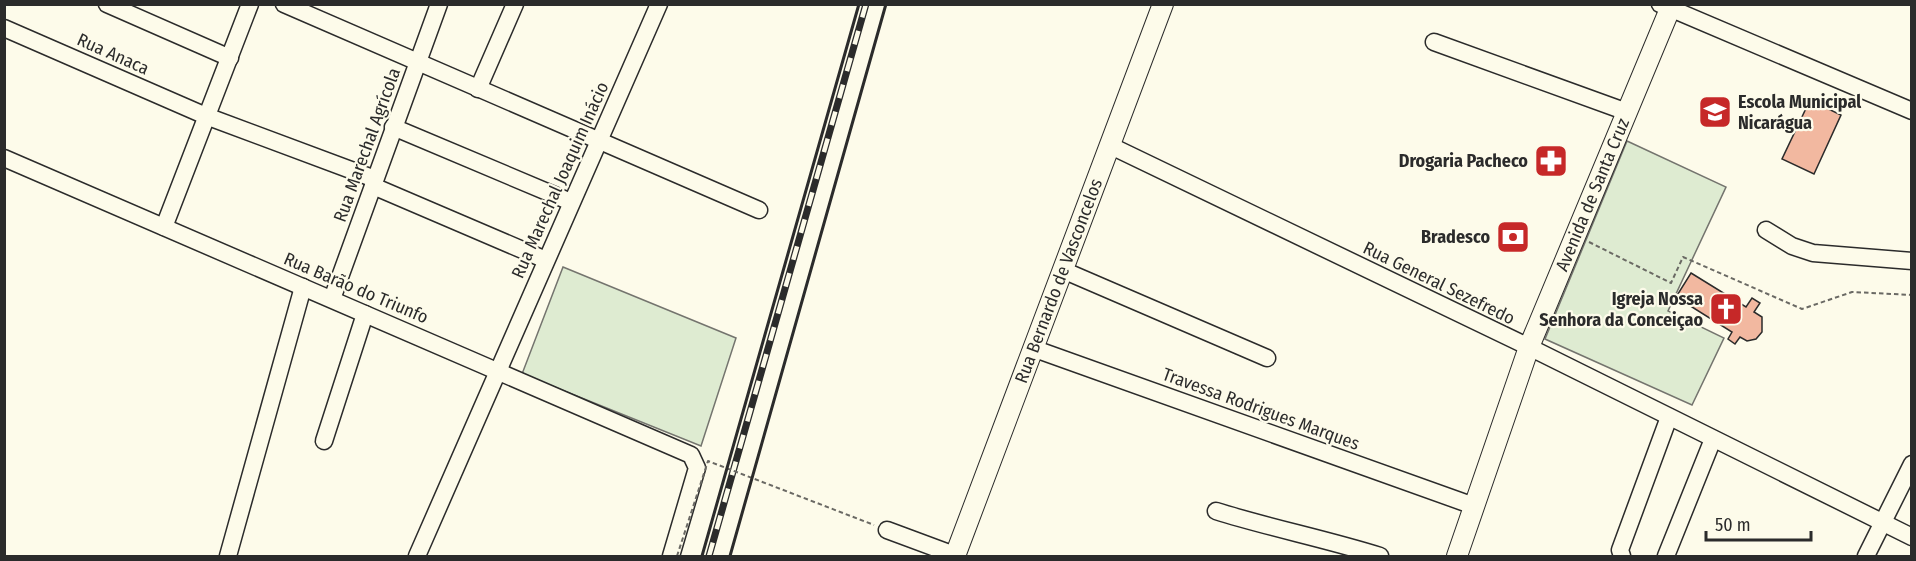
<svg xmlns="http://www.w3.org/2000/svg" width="1916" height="561" viewBox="0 0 1916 561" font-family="'Fira Sans Condensed',sans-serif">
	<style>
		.green { fill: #deebd1; stroke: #74746e; stroke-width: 1.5 }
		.building { fill: #f2b8a0; stroke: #2b2b2b; stroke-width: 1.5 }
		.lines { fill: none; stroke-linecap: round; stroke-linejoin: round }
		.minor-casing { stroke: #2b2b2b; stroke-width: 19 }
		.major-casing { stroke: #2b2b2b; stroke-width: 22 }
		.path { stroke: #6a6964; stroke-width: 2; stroke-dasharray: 4.5 3; stroke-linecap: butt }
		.minor { stroke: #fdfbea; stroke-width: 16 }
		.major { stroke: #fdfbea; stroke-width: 20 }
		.rail-casing { stroke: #2b2b2b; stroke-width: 7 }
		.rail { stroke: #fdfbea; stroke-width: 4.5; stroke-dasharray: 14; stroke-linecap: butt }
		.path-bridge { stroke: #6a6964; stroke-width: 2; stroke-dasharray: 4.5 3; stroke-linecap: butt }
		.wall { stroke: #2b2b2b; stroke-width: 3 }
		.labels { text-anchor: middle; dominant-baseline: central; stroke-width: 4.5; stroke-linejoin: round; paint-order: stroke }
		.street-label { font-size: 18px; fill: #2b2b2b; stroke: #fdfbea }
		.poi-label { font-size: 18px; font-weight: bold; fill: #2b2b2b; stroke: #fdfbea; text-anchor: end }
	</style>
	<rect width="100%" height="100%" fill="#fdfbea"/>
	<!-- green -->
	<g class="green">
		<polygon points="1627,141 1726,187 1668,311 1724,338 1692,405 1545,339"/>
		<polygon points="563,267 736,338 701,446 522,374"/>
	</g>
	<!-- building -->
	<g class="building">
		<polygon points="1810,100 1841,115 1814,174 1782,159"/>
		<polygon points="1691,273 1746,307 1752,298 1760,303 1754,312 1762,317 1762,332 1756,339 1747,341 1740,337 1735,344 1728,339 1732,332 1676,297"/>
	</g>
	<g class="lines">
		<defs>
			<g id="minor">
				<polyline points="107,4 230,58"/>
				<polyline points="284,4 759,210"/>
				<polyline points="1660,4 1912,111"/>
				<polyline points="4,28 206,116 375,179"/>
				<polyline points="1434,42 1627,112"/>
				<polyline points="478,89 515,4"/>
				<polyline points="393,127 571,202"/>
				<polyline points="1111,146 1529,347 1912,537"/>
				<polyline points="4,158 691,455 697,468 671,556"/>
				<polyline points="373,186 546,260"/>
				<polyline points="164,227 250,4"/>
				<polyline points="1766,230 1792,246 1813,253 1912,261"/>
				<polyline points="1065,271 1267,358"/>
				<polyline points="332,299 439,4"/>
				<polyline points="1035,349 1474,506"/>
				<polyline points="324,441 365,314"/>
				<path d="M 1216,511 C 1270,528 1326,539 1380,556"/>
				<polyline points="887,530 957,556"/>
				<polyline points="228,556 303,287"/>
				<polyline points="417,556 659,4"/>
				<polyline points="1622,556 1620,550 1669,417"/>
				<polyline points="1666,556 1713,439"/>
				<polyline points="1866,556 1912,464"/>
			</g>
			<g id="major">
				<path id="s1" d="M 955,556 L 1163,4"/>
				<path id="s2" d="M 1457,556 L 1529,347 L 1672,4"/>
			</g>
		</defs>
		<!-- minor casing -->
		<use href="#minor" class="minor-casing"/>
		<!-- major casing -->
		<use href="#major" class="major-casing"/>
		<!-- path -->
		<polyline class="path" points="1589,242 1671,283 1683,257 1802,309 1852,292 1912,295"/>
		<!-- minor -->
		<use href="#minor" class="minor"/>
		<!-- major -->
		<use href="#major" class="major"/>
		<defs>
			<polyline id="rail" points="709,556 866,4"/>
		</defs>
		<!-- rail casing -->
		<use href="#rail" class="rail-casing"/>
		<!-- rail -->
		<use href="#rail" class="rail"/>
		<!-- path-bridge -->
		<polyline class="path-bridge" points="677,556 708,461 874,525"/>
		<!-- wall -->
		<g class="wall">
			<polyline points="702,556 859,4"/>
			<polyline points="730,556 886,4"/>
		</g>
	</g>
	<!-- icons -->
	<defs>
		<symbol id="school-square" viewBox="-11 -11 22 22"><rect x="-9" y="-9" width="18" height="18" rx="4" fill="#c62828" stroke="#fdfbea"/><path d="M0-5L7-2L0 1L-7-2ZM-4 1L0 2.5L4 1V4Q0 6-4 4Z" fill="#fff"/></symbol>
		<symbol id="pharmacy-square" viewBox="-11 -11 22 22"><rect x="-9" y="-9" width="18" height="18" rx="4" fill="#c62828" stroke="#fdfbea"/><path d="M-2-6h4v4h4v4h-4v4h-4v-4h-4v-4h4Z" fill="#fff"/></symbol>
		<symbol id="bank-square" viewBox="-11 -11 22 22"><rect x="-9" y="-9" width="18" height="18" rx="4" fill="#c62828" stroke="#fdfbea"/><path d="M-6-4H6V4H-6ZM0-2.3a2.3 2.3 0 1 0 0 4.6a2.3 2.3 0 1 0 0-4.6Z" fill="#fff"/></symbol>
		<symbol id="church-square" viewBox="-11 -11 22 22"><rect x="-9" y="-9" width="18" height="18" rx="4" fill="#c62828" stroke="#fdfbea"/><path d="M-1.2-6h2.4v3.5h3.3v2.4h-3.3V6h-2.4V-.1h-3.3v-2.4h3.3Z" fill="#fff"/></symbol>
	</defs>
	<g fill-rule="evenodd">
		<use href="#school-square" x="1696" y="93" width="38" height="38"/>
		<use href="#pharmacy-square" x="1532" y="142" width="38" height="38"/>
		<use href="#bank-square" x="1494" y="218" width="38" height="38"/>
		<use href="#church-square" x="1707" y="290" width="38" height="38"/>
	</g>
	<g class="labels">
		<!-- street labels -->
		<g class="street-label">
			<text transform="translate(113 54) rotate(24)">Rua Anaca</text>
			<text transform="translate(367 145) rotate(-70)">Rua Marechal Agrícola</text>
			<text transform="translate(560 180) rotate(-66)">Rua Marechal Joaquim Inácio</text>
			<text stroke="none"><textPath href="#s2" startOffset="386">Avenida de Santa Cruz</textPath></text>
			<text stroke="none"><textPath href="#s1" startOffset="294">Rua Bernardo de Vasconcelos</textPath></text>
			<text transform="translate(1439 283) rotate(26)">Rua General Sezefredo</text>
			<text transform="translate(356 288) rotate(23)">Rua Barão do Triunfo</text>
			<text transform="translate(1261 409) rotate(20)">Travessa Rodrigues Marques</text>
		</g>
		<!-- poi labels -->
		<g class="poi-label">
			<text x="1738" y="102" text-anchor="start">Escola Municipal<tspan x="1738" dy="21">Nicarágua</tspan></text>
			<text x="1528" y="161">Drogaria Pacheco</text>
			<text x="1490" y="237">Bradesco</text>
			<text x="1703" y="299">Igreja Nossa<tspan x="1703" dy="21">Senhora da Conceiçao</tspan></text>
		</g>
	</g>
	<!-- border -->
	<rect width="1916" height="561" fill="none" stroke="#2b2b2b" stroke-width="12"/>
	<!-- scale -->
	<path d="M1706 531v9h105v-9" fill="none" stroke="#2b2b2b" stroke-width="3"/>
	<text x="1715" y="531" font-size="18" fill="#2b2b2b" stroke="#fdfbea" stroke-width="4.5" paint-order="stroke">50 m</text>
</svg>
